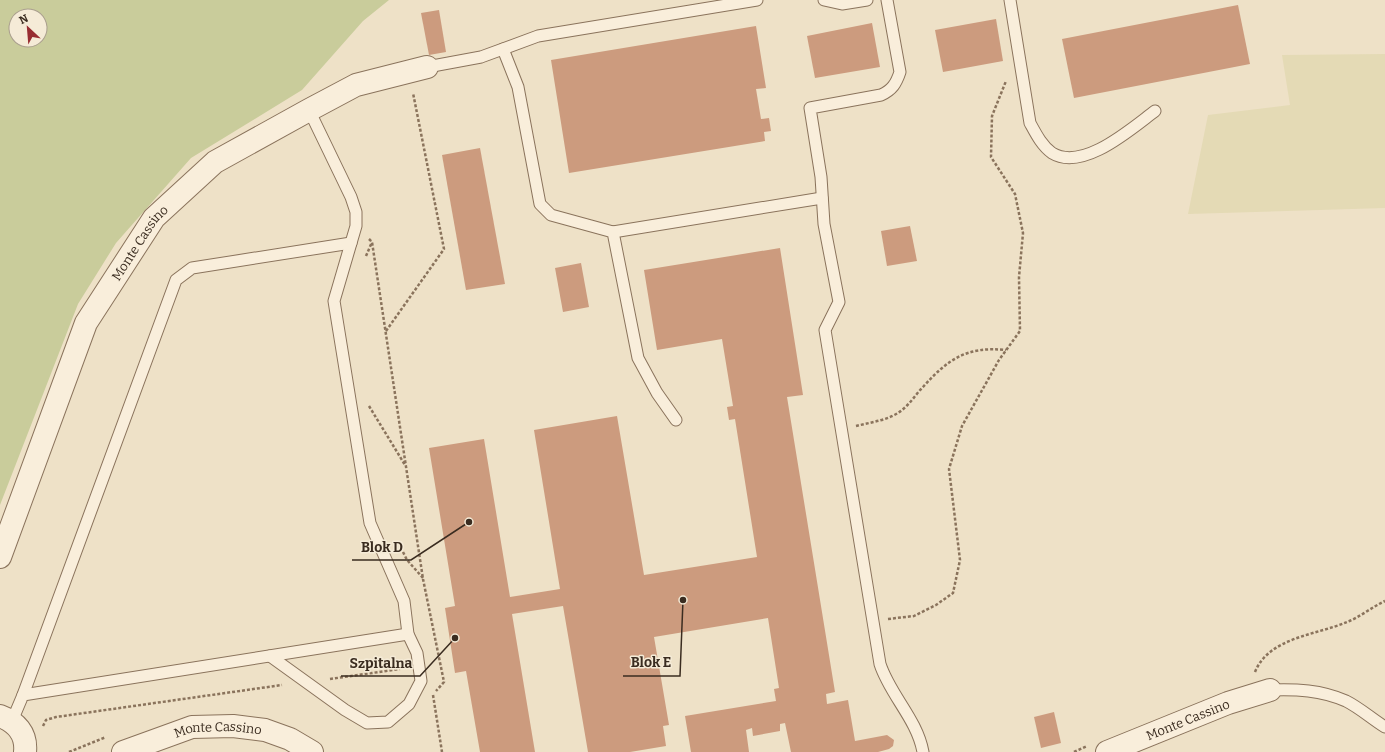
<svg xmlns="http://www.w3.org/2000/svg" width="1385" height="752" viewBox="0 0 1385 752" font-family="Bitter,serif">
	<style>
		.farmland { fill: #e4dab5 }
		.green { fill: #c9cc9b; fill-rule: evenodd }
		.building { fill: #cc9b7e }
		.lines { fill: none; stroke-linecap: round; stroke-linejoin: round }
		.lane-casing { stroke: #8a735c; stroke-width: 13 }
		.street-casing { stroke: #8a735c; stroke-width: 24 }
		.path { stroke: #8a735c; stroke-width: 2.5; stroke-dasharray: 3 2; stroke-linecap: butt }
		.lane { stroke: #f9eedb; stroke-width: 11 }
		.street { stroke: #f9eedb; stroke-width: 22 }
		.labels { text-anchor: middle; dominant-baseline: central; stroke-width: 3; stroke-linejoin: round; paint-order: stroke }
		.street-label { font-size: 13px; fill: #3a2c20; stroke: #f5ebd7 }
		.leader { fill: none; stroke: #3a2c20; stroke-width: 1.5 }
		.callout-dot { fill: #3a2c20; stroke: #f5ebd7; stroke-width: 1.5 }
		.callout-label { font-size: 14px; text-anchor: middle; font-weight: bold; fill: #3a2c20; stroke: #f5ebd7; stroke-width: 3; stroke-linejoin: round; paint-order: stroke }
	</style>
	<rect width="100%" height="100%" fill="#eee1c7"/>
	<!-- farmland -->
	<polygon class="farmland" points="1385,54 1385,208 1188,214 1208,115 1290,105 1282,55"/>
	<!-- green -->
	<path class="green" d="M 0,0 L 389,0 L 363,21 L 302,90 L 191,158 L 116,243 L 78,304 L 0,505 ZM 16,16 L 40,16 L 40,40 L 16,40 Z"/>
	<!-- building -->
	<g class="building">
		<polygon points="1238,5 1250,64 1074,98 1062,39"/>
		<polygon points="439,10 446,52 429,55 421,13"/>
		<polygon points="996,19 1003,61 943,72 935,30"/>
		<polygon points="872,23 880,67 815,78 807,36"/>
		<polygon points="756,26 766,88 756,89 761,119 769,118 771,131 764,132 765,141 569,173 551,60"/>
		<polygon points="480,148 505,284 466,290 442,155"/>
		<polygon points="910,226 917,261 887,266 881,231"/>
		<polygon points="780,248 803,395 787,397 835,692 826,694 827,704 848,700 855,741 887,735 894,740 893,746 889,749 878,752 791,752 785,723 780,724 780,731 753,736 752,728 746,730 749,752 691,752 685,716 776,701 774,689 779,688 768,618 654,637 669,725 663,726 666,746 630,752 588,752 563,606 512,614 535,752 480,752 466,671 455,673 445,608 455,606 429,448 484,439 510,597 560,589 534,430 617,416 644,575 757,557 735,419 729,420 727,407 733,406 722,339 657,350 644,270"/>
		<polygon points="581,263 589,307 563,312 555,268"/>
		<polygon points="1054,712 1061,743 1041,748 1034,717"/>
	</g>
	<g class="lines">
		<defs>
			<g id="lane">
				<polyline points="824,0 842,4 867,0"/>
				<path d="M 887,0 L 900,72 C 896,84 892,90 881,95 L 810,108 L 821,177 L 824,224 L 839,302 L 825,330 L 880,664 C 890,695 917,719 923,752"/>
				<path d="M 1010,0 L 1030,123 C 1036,134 1042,146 1052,153 C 1083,172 1132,128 1155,111"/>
				<polyline points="503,49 518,87 540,204 551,215 613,232 638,358 657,393 676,420"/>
				<polyline points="427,67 481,57 538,36 757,0"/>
				<polyline points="613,232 822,198"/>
				<polyline points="270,656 345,710 367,723 388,722 409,704 421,681 417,653 408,634 404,601 370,523 334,301 356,226 356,212 351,197 309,110"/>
				<path d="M 1270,690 C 1296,689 1321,690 1346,701 C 1360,708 1372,719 1385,727"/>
				<polyline points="23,695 176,280 192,268 351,243"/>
				<polyline points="12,721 23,695 408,634"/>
			</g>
			<g id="street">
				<path id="s1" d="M 0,557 L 86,323 L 154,218 L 215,162 L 309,110 L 356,85 L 427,67"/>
				<path d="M 0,716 C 16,722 27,733 25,752"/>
				<path id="s2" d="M 123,752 L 192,727 L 233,726 L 265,730 L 290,739 L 312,752"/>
				<path id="s3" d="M 1107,752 L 1228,703 L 1270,690"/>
			</g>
		</defs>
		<!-- lane casing -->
		<use href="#lane" class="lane-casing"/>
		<!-- street casing -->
		<use href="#street" class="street-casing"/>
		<!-- path -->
		<g class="path">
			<polyline points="369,239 372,242 423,579 444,682 436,691"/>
			<polyline points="366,256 372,242"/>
			<polyline points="386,331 444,249 413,93"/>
			<polyline points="369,406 405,465"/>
			<path d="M 856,426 C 872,422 890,420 902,410 C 910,404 916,394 923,387 C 948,359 967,346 1006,350"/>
			<polyline points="403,552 407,560 423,578"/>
			<polyline points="888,619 914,616 936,605 953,593 960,560 949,469 962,426 999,360 1020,331 1019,277 1023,233 1015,194 991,157 992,116 1006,81"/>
			<path d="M 1255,672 C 1269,637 1317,635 1347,622 C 1360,617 1372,607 1385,601"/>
			<polyline points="330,679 400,669"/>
			<polyline points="433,695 442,752"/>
			<polyline points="43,726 46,720 56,717 282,685"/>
			<polyline points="69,752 106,737"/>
			<polyline points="1074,752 1087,746"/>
		</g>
		<!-- lane -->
		<use href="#lane" class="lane"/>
		<!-- street -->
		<use href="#street" class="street"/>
	</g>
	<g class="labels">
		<!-- street labels -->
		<g class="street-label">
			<text stroke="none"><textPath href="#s1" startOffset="346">Monte Cassino</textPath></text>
			<text stroke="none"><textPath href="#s3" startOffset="87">Monte Cassino</textPath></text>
			<text stroke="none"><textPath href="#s2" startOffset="99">Monte Cassino</textPath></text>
		</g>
	</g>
	<!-- callouts -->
	<path class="leader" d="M469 522L411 560H352M683 600L680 676H623M455 638L420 676H341"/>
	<g class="callout-dot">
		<circle cx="469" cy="522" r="4"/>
		<circle cx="683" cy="600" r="4"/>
		<circle cx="455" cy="638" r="4"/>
	</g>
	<g class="callout-label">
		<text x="382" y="552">Blok D</text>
		<text x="651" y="667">Blok E</text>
		<text x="381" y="668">Szpitalna</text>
	</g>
	<!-- north arrow -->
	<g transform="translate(28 28) rotate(334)"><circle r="19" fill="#f5ebd7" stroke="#aa9f8e"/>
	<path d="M0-3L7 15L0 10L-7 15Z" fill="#982d32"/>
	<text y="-6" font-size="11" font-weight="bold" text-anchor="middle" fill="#3a2c20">N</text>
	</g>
</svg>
